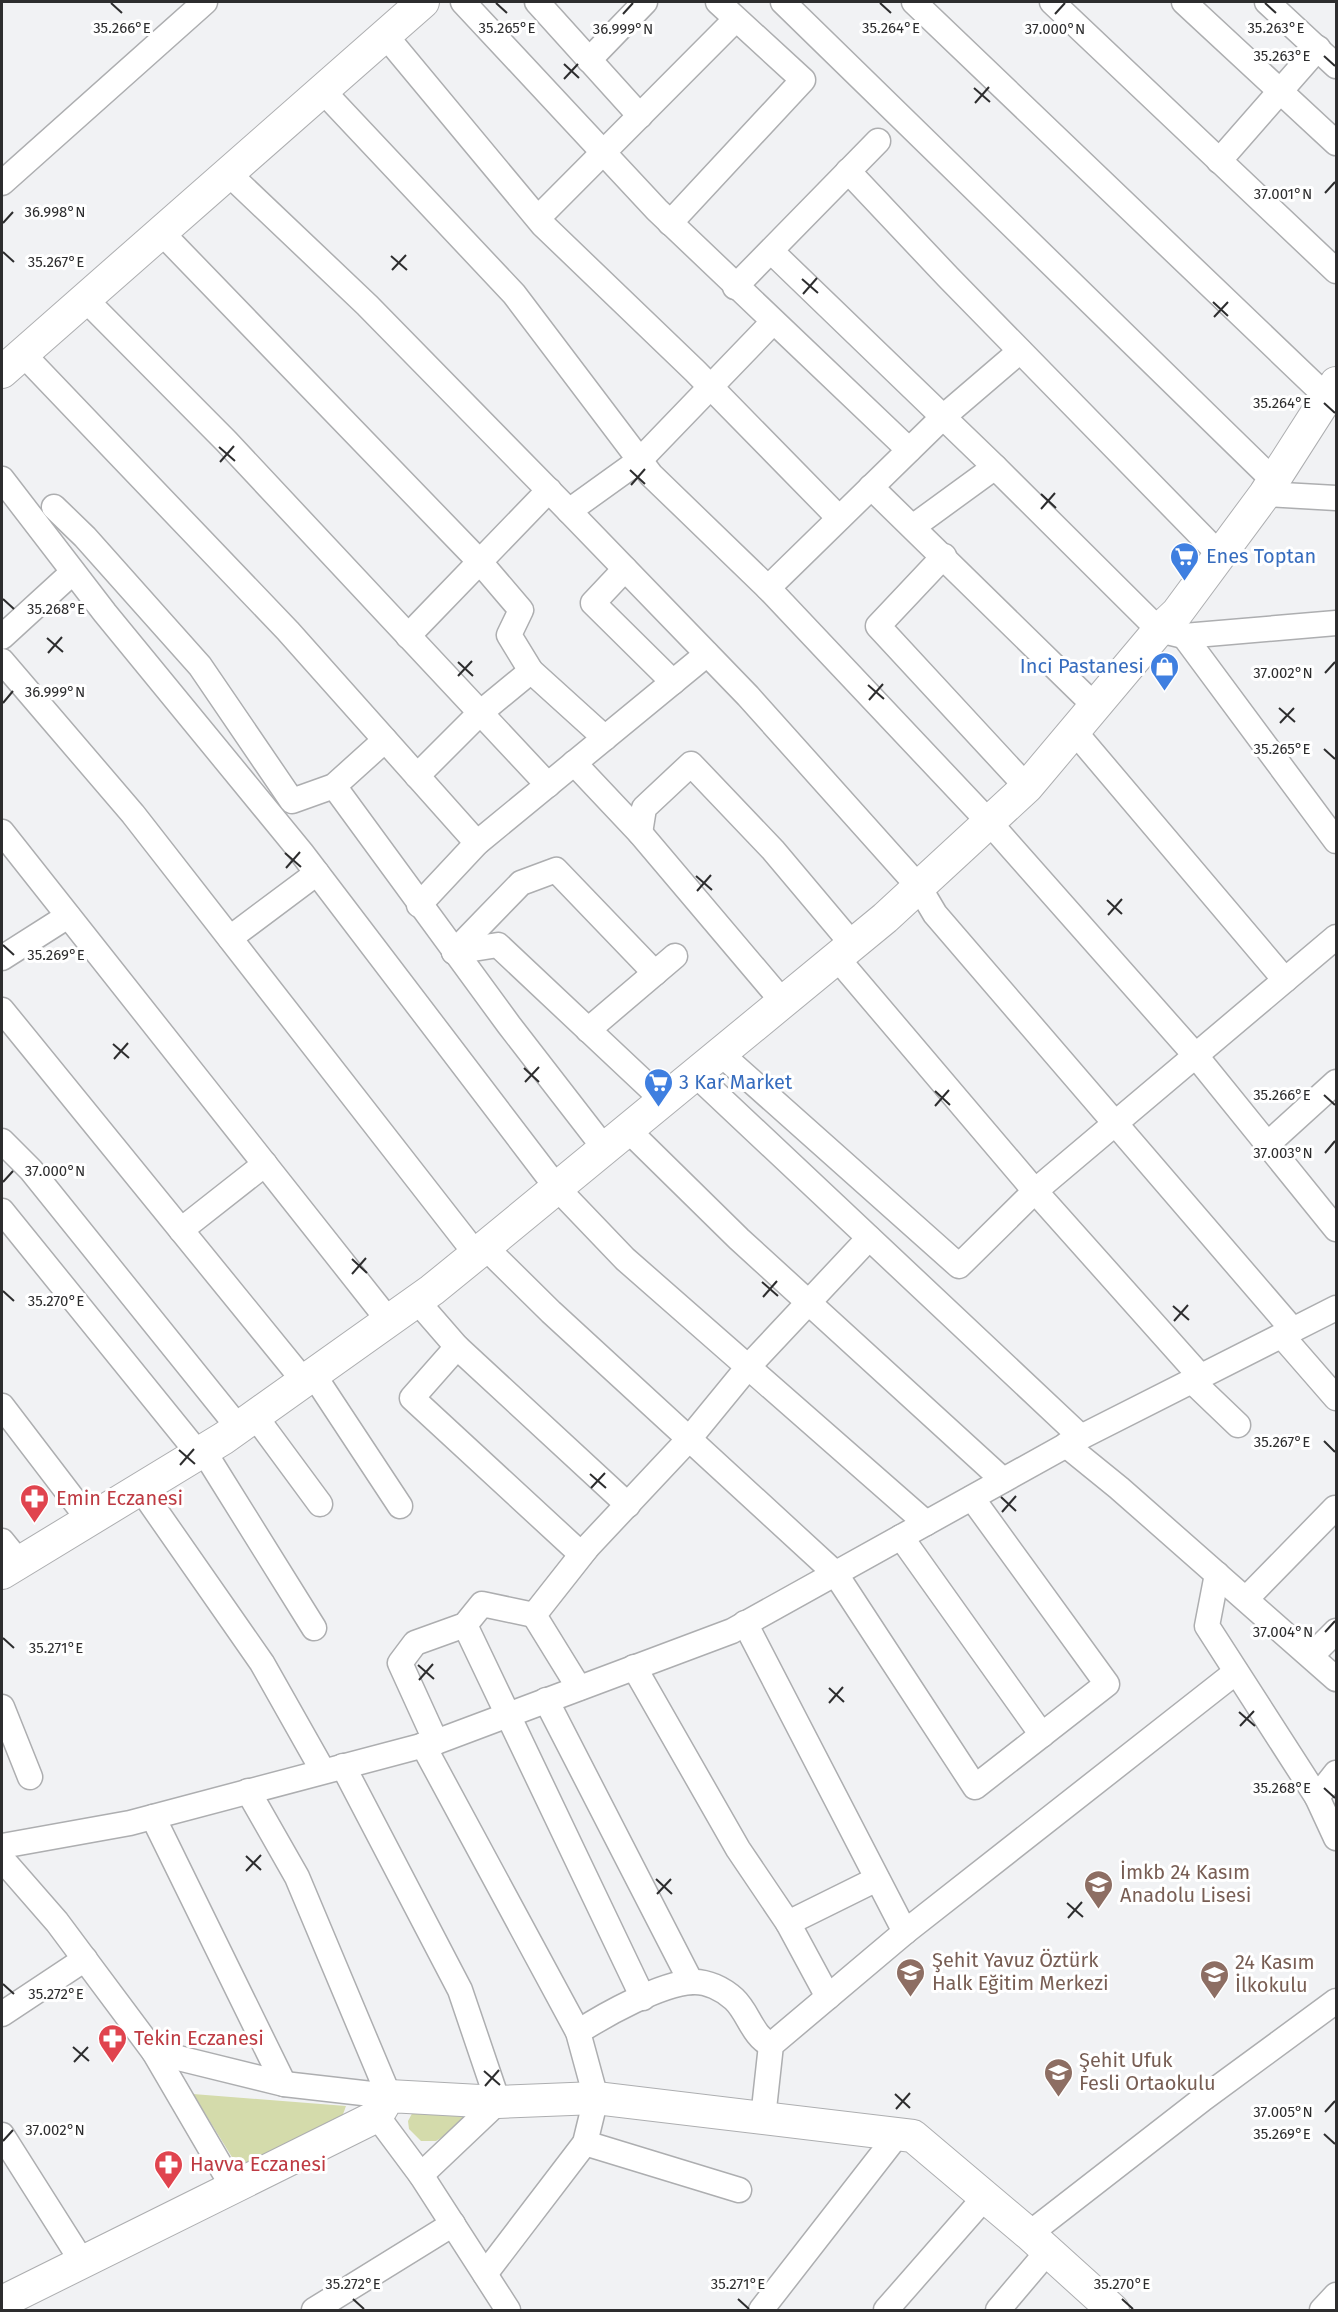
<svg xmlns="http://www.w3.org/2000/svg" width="1338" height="2312" viewBox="0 0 1338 2312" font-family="'Fira Sans',sans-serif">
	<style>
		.park { fill: #d4dbab }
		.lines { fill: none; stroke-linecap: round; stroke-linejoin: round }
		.minor-casing { stroke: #adaeb0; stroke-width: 27 }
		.major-casing { stroke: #adaeb0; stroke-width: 34 }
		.minor { stroke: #fff; stroke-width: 24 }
		.major { stroke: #fff; stroke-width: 32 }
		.ticks { fill: none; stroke: #2d2d2e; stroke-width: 2 }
		.labels { text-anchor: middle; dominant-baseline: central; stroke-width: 6; stroke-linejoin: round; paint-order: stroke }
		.shop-label { font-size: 20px; fill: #366cbe; stroke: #fff; text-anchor: start }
		.health-label { font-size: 20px; fill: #be3a42; stroke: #fff; text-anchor: start }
		.education-label { font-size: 20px; fill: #785e54; stroke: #fff; text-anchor: start }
		.ticks-label { font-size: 15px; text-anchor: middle; fill: #2d2d2e; stroke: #fff; stroke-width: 6; stroke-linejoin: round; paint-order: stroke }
	</style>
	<rect width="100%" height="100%" fill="#f1f2f4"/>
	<!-- park -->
	<g class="park">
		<polygon points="193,2094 346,2106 342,2117 243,2175"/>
		<polygon points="415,2108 476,2115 436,2141 421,2141 409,2129 408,2121"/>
	</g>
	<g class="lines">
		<defs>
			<g id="minor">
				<polyline points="463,2 657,210 909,450"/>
				<polyline points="537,2 640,116"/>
				<polyline points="783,2 1273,480"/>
				<polyline points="914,2 1328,398"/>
				<polyline points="1052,2 1336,271"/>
				<polyline points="1184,2 1336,143"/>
				<polyline points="1267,2 1336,66"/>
				<polyline points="385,35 543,225 695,371 839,518"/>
				<polyline points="589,60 645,2"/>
				<polyline points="322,90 514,294 651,475 768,588 989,822 1196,1056 1336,1229"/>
				<polyline points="1219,161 1318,48"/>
				<polyline points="848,171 948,277 1220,555"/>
				<polyline points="228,173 367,305 569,511 748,696 919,887 935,914 1293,1330"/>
				<polyline points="2,183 205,2"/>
				<polyline points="538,218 735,20"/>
				<polyline points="670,223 803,80 718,2"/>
				<polyline points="161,232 480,562 521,610 509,635 531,671 605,738"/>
				<polyline points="771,251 995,467 1159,630 1184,636 1336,623"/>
				<polyline points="735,287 878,141"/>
				<polyline points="85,299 226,441 548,785"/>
				<polyline points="22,353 288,631 477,843"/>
				<polyline points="2,479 105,613 301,852 557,1188 625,1259 926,1523"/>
				<polyline points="871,487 1095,706"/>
				<polyline points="1265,494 1336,498"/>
				<polyline points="54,507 85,537 200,666 292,801 334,786 385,740"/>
				<polyline points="569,511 640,460 773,322"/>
				<polyline points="914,526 995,467"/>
				<polyline points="944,556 878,626 1027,787"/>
				<polyline points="625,569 593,603 673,682"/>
				<polyline points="768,588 943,417 1020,351"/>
				<polyline points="408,636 549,490"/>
				<polyline points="1184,636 1336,841"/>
				<polyline points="2,637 73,572"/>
				<polyline points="2,661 133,814 476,1254"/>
				<polyline points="1074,731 1285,980"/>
				<polyline points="574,763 640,833 783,1002"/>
				<polyline points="417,776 480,713 531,671"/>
				<polyline points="334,786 509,1025 605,1149"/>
				<polyline points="2,832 389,1321"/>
				<polyline points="640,833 644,808 691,764 773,850 853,945"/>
				<polyline points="419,905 477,843 707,654"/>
				<polyline points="230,938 317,873"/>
				<polyline points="454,952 521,883 556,870 655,973"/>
				<polyline points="454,952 498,945 664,1101"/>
				<polyline points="2,958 68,916"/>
				<polyline points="837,958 1035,1191 1201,1377"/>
				<polyline points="2,1010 304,1381"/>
				<polyline points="588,1030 675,956"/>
				<polyline points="721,1054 959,1266 1035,1191 1336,937"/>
				<polyline points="696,1075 1081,1437"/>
				<polyline points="628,1130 739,1239 1003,1480"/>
				<polyline points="2,1141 31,1170 238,1427"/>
				<polyline points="1269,1143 1336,1082"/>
				<polyline points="2,1211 198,1453"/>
				<polyline points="181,1230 265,1164"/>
				<polyline points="485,1247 551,1312 835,1573 975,1787 1107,1684 972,1498"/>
				<polyline points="417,1301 457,1347 628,1505"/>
				<polyline points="1282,1336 1336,1398"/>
				<polyline points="457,1347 412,1398 581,1554 689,1439 748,1367 869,1238"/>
				<polyline points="313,1374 400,1506"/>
				<polyline points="1192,1381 1238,1425"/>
				<polyline points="2,1406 89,1520"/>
				<polyline points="255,1416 320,1504"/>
				<polyline points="1066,1445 1119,1488 1336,1679"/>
				<polyline points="203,1450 314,1628"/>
				<polyline points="140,1488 262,1663 323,1771"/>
				<polyline points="901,1537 1042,1735"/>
				<polyline points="2,1541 19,1562"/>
				<polyline points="1217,1574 1207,1626 1317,1797"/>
				<polyline points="1246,1599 1335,1508"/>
				<polyline points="745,1623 905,1932"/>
				<polyline points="465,1625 643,1998"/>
				<polyline points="1311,1656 1336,1631"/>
				<polyline points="634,1667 738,1849 788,1923 877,1879"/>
				<polyline points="579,1688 534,1615 586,1549"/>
				<polyline points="546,1700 691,1982"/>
				<polyline points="2,1707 30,1777"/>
				<polyline points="436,1742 400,1663 415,1643 465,1625 482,1604 534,1615"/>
				<polyline points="423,1745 578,2032 596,2098 585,2143 485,2274"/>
				<polyline points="343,1766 460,1990 498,2102 421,2175"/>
				<polyline points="1336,1773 1317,1797 1336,1838"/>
				<polyline points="153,1817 284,2084"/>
				<polyline points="2,1846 130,1823 436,1742 732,1631 1081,1437 1336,1308"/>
				<polyline points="2,1859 57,1922 154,2052 284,2084 389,2096 297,1877 248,1791"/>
				<polyline points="788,1923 828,1997"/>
				<polyline points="2,2014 85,1959"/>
				<path d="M 578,2032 C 606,2014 660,1984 692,1982 C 707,1981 723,1989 734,1999 C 749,2013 752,2036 771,2045"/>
				<polyline points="154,2052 234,2189"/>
				<polyline points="377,2116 421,2175 508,2310"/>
				<polyline points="763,2118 771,2045 905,1932 1236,1672"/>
				<polyline points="2,2135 83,2263"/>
				<polyline points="585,2143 739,2190"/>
				<polyline points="1029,2234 1204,2098 1336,2001"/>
				<polyline points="314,2310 453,2224"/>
				<polyline points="761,2310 898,2134"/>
				<polyline points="886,2310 985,2197"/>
				<polyline points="998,2310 1048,2251"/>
				<polyline points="1322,2310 1336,2295"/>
			</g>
			<g id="major">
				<polyline points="2,372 423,2"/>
				<polyline points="2,1573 224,1438 432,1290 485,1247 885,918 1027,787 1159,630 1177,613 1265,494 1336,383"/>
				<polyline points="2,2302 377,2116 389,2096 498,2102 596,2098 913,2136 1029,2234 1113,2310"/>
			</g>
		</defs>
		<!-- minor casing -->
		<use href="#minor" class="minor-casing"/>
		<!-- major casing -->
		<use href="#major" class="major-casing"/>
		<!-- minor -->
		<use href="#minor" class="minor"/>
		<!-- major -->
		<use href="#major" class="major"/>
	</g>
	<!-- ticks -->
	<path class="ticks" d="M 111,3 L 122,13M 496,3 L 507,13M 880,3 L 891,13M 1265,3 L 1276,13M 623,14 L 633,3M 1055,14 L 1065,3M 1324,56 L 1335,66M 564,64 L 579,78M 564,79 L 578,64M 974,88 L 990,102M 975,103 L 989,87M 1325,193 L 1335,182M 3,223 L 13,212M 3,252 L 14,262M 391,256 L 407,270M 392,270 L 406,255M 802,279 L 818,293M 803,294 L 817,278M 1213,302 L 1228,316M 1214,317 L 1228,302M 1324,403 L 1335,413M 219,447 L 235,461M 220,462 L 234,446M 630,470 L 645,484M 631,485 L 645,469M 1041,494 L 1056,508M 1041,509 L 1055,493M 3,599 L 14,609M 47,638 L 63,652M 48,653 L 62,637M 458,662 L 473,676M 1325,673 L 1335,662M 458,676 L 472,661M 868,685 L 884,699M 869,700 L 883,684M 3,703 L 13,691M 1279,708 L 1295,722M 1280,723 L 1294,708M 1324,749 L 1335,759M 285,853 L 301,867M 286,868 L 300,852M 696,876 L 712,890M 697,891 L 711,875M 1107,900 L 1122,914M 1108,915 L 1122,899M 3,945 L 14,955M 113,1044 L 129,1058M 114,1059 L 128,1043M 524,1068 L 539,1082M 525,1082 L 539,1067M 935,1091 L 950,1105M 1324,1095 L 1335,1105M 935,1106 L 949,1090M 1325,1153 L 1335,1141M 3,1182 L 13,1171M 352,1259 L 367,1273M 352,1274 L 366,1258M 762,1282 L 778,1296M 3,1291 L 14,1301M 763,1297 L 777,1281M 1173,1306 L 1189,1320M 1174,1321 L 1188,1305M 1324,1441 L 1335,1452M 179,1450 L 195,1464M 180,1465 L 194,1449M 590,1474 L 606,1488M 591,1488 L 605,1473M 1001,1497 L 1016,1511M 1002,1512 L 1016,1496M 1325,1632 L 1335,1621M 3,1638 L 14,1648M 418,1665 L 434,1679M 419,1680 L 433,1664M 829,1688 L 844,1702M 829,1703 L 843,1687M 1239,1712 L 1255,1726M 1240,1726 L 1254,1711M 1324,1788 L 1335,1798M 246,1856 L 261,1870M 246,1871 L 261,1855M 656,1879 L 672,1894M 657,1894 L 671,1879M 1067,1903 L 1083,1917M 1068,1918 L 1082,1902M 3,1984 L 14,1994M 73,2047 L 89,2061M 74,2062 L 88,2047M 484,2071 L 500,2085M 485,2086 L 499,2070M 895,2094 L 910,2108M 896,2109 L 910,2093M 1325,2112 L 1335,2101M 1324,2134 L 1335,2144M 3,2141 L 13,2130M 353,2299 L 364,2309M 738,2299 L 749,2309M 1122,2299 L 1133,2309"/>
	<!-- icons -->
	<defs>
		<symbol id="supermarket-pin" viewBox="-11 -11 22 30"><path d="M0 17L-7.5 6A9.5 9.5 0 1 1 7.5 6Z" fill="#3f7fe0" stroke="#fff"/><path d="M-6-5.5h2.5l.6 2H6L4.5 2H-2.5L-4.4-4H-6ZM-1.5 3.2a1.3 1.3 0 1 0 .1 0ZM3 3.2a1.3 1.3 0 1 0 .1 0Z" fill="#fff"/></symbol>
		<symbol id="shop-pin" viewBox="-11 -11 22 30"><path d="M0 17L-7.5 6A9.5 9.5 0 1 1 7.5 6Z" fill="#3f7fe0" stroke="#fff"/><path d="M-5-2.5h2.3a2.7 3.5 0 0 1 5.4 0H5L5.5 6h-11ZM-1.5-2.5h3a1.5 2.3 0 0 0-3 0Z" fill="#fff"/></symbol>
		<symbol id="pharmacy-pin" viewBox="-11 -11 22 30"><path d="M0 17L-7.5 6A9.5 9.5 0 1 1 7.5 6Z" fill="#e0444e" stroke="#fff"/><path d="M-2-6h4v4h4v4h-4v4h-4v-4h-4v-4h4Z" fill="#fff"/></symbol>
		<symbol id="school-pin" viewBox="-11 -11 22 30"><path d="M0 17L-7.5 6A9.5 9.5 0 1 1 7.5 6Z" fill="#8d6e63" stroke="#fff"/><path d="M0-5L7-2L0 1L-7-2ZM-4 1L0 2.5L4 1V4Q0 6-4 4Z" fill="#fff"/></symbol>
	</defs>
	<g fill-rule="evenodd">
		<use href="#supermarket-pin" x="1168" y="540" width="33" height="45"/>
		<use href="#shop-pin" x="1148" y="650" width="33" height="45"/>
		<use href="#supermarket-pin" x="642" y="1066" width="33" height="45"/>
		<use href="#pharmacy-pin" x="18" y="1482" width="33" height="45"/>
		<use href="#school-pin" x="1082" y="1868" width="33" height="45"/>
		<use href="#school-pin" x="894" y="1956" width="33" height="45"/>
		<use href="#school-pin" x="1198" y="1958" width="33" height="45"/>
		<use href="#pharmacy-pin" x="96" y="2022" width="33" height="45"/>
		<use href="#school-pin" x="1042" y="2056" width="33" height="45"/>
		<use href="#pharmacy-pin" x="152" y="2148" width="33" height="45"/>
	</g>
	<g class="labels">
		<!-- shop labels -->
		<g class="shop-label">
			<text x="1206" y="556">Enes Toptan</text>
			<text x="1144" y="666" text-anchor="end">Inci Pastanesi</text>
			<text x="679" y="1082">3 Kar Market</text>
		</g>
		<!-- health labels -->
		<g class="health-label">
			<text x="56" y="1498">Emin Eczanesi</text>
			<text x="134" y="2038">Tekin Eczanesi</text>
			<text x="190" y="2164">Havva Eczanesi</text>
		</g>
		<!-- education labels -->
		<g class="education-label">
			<text x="1120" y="1872">İmkb 24 Kasım<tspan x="1120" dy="23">Anadolu Lisesi</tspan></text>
			<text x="932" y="1960">Şehit Yavuz Öztürk<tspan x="932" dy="23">Halk Eğitim Merkezi</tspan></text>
			<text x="1235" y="1962">24 Kasım<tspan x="1235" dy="23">İlkokulu</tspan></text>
			<text x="1079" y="2060">Şehit Ufuk<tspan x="1079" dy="23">Fesli Ortaokulu</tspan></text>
		</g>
	</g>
	<g class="ticks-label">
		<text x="891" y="33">35.264°E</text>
		<text x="122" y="33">35.266°E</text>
		<text x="507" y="33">35.265°E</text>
		<text x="1276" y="33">35.263°E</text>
		<text x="623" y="34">36.999°N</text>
		<text x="1055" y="34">37.000°N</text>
		<text x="1282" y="61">35.263°E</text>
		<text x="1283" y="199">37.001°N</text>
		<text x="55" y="217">36.998°N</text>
		<text x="56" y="267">35.267°E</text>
		<text x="1282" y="408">35.264°E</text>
		<text x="56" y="614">35.268°E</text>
		<text x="1283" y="678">37.002°N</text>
		<text x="55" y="697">36.999°N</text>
		<text x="1282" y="754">35.265°E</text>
		<text x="56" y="960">35.269°E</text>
		<text x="1282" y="1100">35.266°E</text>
		<text x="1283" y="1158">37.003°N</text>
		<text x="55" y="1176">37.000°N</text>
		<text x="56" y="1306">35.270°E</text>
		<text x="1282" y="1447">35.267°E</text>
		<text x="1283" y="1637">37.004°N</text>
		<text x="56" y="1653">35.271°E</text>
		<text x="1282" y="1793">35.268°E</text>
		<text x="56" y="1999">35.272°E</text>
		<text x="1283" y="2117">37.005°N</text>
		<text x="55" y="2135">37.002°N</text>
		<text x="1282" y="2139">35.269°E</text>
		<text x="353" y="2289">35.272°E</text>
		<text x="738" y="2289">35.271°E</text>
		<text x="1122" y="2289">35.270°E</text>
	</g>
	<!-- border -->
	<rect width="1338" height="2312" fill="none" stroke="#2d2d2e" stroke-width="6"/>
</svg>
